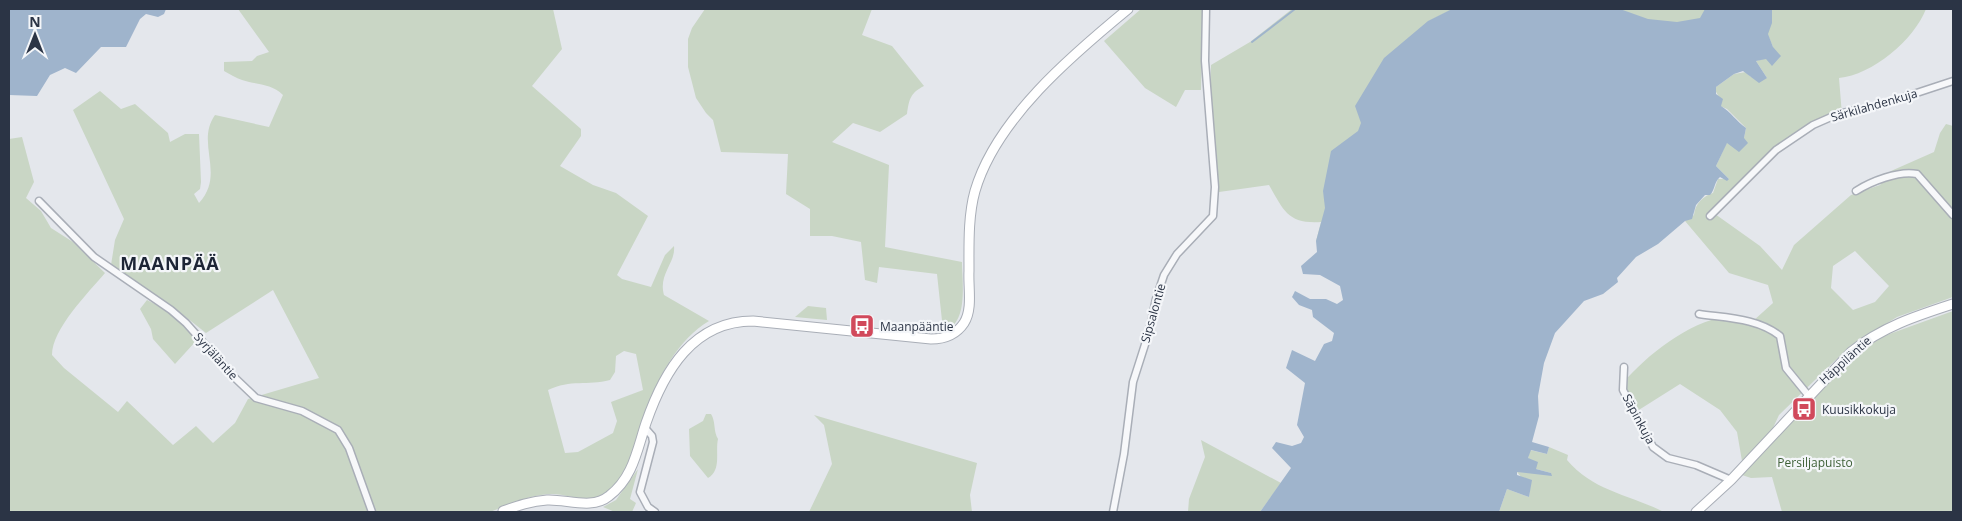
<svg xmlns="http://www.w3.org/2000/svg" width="1962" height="521" viewBox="0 0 1962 521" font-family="'Open Sans',sans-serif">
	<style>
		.green { fill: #c9d6c5; fill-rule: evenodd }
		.water { fill: #9fb4cc }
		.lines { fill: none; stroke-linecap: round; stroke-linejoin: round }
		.stream { stroke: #9fb4cc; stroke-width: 2 }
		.street-casing { stroke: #a9aeb7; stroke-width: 9 }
		.secondary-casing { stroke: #a9aeb7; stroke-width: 11 }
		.street { stroke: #f7f8fa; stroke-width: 6 }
		.secondary { stroke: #fff; stroke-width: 9 }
		.labels { text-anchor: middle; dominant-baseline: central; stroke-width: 4.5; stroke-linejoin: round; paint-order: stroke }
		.street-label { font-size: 12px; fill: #2b3445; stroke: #f4f6f9 }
		.poi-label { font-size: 12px; fill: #2b3445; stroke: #f4f6f9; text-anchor: start }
		.park-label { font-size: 12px; fill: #3f6138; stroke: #f4f6f9 }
		.district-label { font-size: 18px; font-weight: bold; letter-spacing: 1px; fill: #1d2536; stroke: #f4f6f9 }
	</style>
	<rect width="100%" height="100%" fill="#e4e7ec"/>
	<!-- green -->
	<g class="green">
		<path d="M 238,9 L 553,9 L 562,49 L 532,86 L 581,129 L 581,136 L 560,166 L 593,185 L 616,193 L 648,216 L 617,275 L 622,279 L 651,287 L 665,255 L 674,246 C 676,263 658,274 664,295 L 709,321 C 679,338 657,379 646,411 C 637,441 633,476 604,495 C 589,505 569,494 552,494 C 531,494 509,505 490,512 L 9,512 L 9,139 L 22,137 L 34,182 L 26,198 L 41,211 L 51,228 L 73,242 L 105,273 C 88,293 52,329 52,355 L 64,368 L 118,412 L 127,401 L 173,445 L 196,426 L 213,443 L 235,423 L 248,399 L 319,378 L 273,290 L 206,333 L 168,303 L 111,265 L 115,240 L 124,219 L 73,110 L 100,91 L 121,109 L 135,104 L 168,133 L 170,142 L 185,134 L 199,134 L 201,182 L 200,189 L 194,194 L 199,203 C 226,174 195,143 215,115 L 269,127 L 283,95 C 271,83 257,85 242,80 C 236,78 230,74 224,71 L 224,62 L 252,61 L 257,56 L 269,52 ZM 624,351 L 636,354 L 643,390 L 611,402 L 617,421 L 613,433 L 578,452 L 565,453 L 548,390 C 571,379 587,386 610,380 L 615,372 L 616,356 Z"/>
		<path d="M 705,9 L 872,9 L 862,35 L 892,46 L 924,86 C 910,93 909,100 907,114 L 880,132 L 853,123 L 832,142 L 889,165 L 885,247 L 962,262 C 962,281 969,326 943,330 L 937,274 L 879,267 L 877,283 L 865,280 L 861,242 L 832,236 L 810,236 L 810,209 L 786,194 L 788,154 L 721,152 L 713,120 L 706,113 L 696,98 L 688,67 L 688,39 L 692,28 Z"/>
		<polygon points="1141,9 1203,9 1201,90 1185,90 1176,107 1145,88 1104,41"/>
		<path d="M 1292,9 L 1718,9 L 1316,241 L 1321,222 C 1288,224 1284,211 1269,185 L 1219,192 L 1210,89 L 1211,65 L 1250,42 Z"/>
		<path d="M 1757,9 L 1926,9 C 1914,40 1872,75 1839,78 L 1842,115 L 1815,127 L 1780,150 L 1715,214 L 1760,246 L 1782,270 L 1794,245 L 1851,195 L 1880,185 L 1891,171 L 1934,152 L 1940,133 L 1946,124 L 1953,126 L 1953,297 L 1897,317 L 1850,346 L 1779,415 L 1772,430 L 1742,461 L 1737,432 L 1720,410 L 1680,384 L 1634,413 L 1622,384 C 1648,354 1687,323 1727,316 C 1735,315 1746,319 1753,321 L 1773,303 L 1768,285 L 1729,273 L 1685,221 L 1694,215 C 1695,204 1703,196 1713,193 L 1718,179 L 1729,179 L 1716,166 L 1727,142 L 1744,138 L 1746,128 L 1727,109 L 1720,106 L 1719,97 L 1715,90 L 1716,87 L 1734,74 L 1746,72 L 1751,77 L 1767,78 L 1756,61 L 1766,58 L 1773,47 ZM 1855,251 L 1889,286 L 1875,302 L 1853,310 L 1831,288 L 1833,266 Z"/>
		<path d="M 147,300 C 167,310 184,322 196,341 L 175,364 L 153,339 L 151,329 L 140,309 Z"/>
		<polygon points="808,306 826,308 827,320 795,317"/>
		<polygon points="1953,311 1953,512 1782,512 1772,477 1751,478 1742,475 1782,430 1799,416 1825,383 1857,353 1884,336"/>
		<path d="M 706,414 L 711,414 C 716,422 713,431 718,439 C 715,452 722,470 708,478 L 690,456 L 689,429 L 703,421 Z"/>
		<polygon points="814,415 977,463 970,495 972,512 809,512 832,464 824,425"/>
		<polygon points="1201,440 1281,483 1260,512 1188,512 1189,499 1205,457"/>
		<path d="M 1549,447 L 1568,455 L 1567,460 C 1593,491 1628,494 1664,512 L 1499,512 L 1507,489 L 1529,497 L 1530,488 L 1517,472 L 1551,473 L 1536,469 L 1528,458 L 1530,450 L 1547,454 Z"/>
		<polygon points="638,469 630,499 636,503 632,512 615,512 603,507 616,500"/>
	</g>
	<!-- water -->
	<g class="water">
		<polygon points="9,9 166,9 164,14 158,17 146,14 140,19 126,47 101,47 76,73 65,68 50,75 37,96 9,95"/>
		<path d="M 1452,9 L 1620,9 L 1648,19 L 1677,22 L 1700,18 L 1705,9 L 1772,9 L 1772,23 L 1768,34 L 1773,47 L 1781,56 L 1772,66 L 1766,59 L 1756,61 L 1767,78 L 1759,83 L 1743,71 L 1734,74 L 1716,87 L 1716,94 L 1723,99 L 1721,106 C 1731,112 1736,121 1746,128 L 1744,138 L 1748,143 L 1739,152 L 1727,143 L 1716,166 L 1729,179 L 1727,181 L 1720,177 C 1714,182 1715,190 1710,195 L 1705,195 L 1696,205 L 1692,219 L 1685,221 L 1658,244 L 1636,257 L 1617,278 L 1618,282 L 1603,294 L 1584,301 L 1555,333 L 1544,363 L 1538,396 L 1539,416 L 1532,442 L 1549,447 L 1547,454 L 1531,450 L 1528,458 L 1538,462 L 1536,469 L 1551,473 L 1552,476 L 1517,472 L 1517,475 L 1532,480 L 1529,497 L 1507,489 L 1499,512 L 1260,512 L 1291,468 L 1272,448 L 1276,442 L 1292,446 L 1301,443 L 1304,437 L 1297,425 L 1305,383 L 1286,368 L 1292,350 L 1315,361 L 1324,344 L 1332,341 L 1334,333 L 1313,317 L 1312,310 L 1299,305 L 1292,297 L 1295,291 L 1310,299 L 1326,299 L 1337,304 L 1343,300 L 1340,286 L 1320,275 L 1303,274 L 1301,266 L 1317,252 L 1316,241 L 1325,208 L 1323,191 L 1331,151 L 1358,131 L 1361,123 L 1355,106 L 1384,58 L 1428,21 Z"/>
	</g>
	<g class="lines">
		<!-- stream -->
		<polyline class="stream" points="1252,42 1295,9"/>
		<defs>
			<g id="street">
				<path d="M 1856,191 C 1870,182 1899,170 1917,174 L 1953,215"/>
				<polyline points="39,201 94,257 171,310 186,323 234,377 256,398 302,411 338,430 349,448 372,512"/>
				<polyline points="1710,216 1776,150 1813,125 1838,114 1877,106 1953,81"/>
				<path d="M 1699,314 C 1726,318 1758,318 1780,336 L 1786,368 L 1808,395"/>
				<polyline points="1624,367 1623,390 1653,447 1668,458 1696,465 1731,480"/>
				<polyline points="645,428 652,436 653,442 640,492 648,507 655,512"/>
				<polyline points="1113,512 1124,454 1133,382 1149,332 1156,299 1164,275 1177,254 1213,216 1215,187 1205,61 1206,9"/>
			</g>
			<g id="secondary">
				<path d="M 503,511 C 517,506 531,501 547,500 C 567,499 592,510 609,496 C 633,478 637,450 646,423 C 664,371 693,321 753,321 L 931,339 C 944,339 956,335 964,323 C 973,309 968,287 969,271 C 969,245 968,216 975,191 C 996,119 1072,55 1128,9"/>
				<path d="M 1696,512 L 1731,480 L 1851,352 C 1882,327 1916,316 1953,304"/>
			</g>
		</defs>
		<!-- street casing -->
		<use href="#street" class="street-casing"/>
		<!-- secondary casing -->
		<use href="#secondary" class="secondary-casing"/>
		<!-- street -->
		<use href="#street" class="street"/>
		<!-- secondary -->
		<use href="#secondary" class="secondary"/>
	</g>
	<!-- icons -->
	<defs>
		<symbol id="bus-square" viewBox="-11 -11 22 22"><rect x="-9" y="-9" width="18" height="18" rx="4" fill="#d1495b" stroke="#f4f6f9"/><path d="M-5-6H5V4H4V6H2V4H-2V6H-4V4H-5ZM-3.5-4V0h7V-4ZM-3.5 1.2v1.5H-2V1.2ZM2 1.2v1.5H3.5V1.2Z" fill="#fff"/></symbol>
	</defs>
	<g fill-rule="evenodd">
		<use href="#bus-square" x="848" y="312" width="28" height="28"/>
		<use href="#bus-square" x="1790" y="395" width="28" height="28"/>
	</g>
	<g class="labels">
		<!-- street labels -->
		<g class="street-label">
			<text transform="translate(1874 105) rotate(-16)">Särkilahdenkuja</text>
			<text transform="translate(1153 313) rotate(-74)">Sipsalontie</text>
			<text transform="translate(216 356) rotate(48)">Syrjäläntie</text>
			<text transform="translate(1845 360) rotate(-42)">Häppiläntie</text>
			<text transform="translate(1639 419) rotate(62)">Säpinkuja</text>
		</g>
		<!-- poi labels -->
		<g class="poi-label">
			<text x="880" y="326">Maanpääntie</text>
			<text x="1822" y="409">Kuusikkokuja</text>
		</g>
		<!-- park labels -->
		<g class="park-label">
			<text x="1815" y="462">Persiljapuisto</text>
		</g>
		<!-- district labels -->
		<g class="district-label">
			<text x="170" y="263">MAANPÄÄ</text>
		</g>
	</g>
	<!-- border -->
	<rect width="1962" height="521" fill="none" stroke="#2b3445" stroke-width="20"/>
	<!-- north arrow -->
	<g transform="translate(35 35)" stroke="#f4f6f9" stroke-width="4" paint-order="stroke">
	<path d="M0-4L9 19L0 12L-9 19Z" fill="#2b3445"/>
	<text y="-8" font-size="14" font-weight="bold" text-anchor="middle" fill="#2b3445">N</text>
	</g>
</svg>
